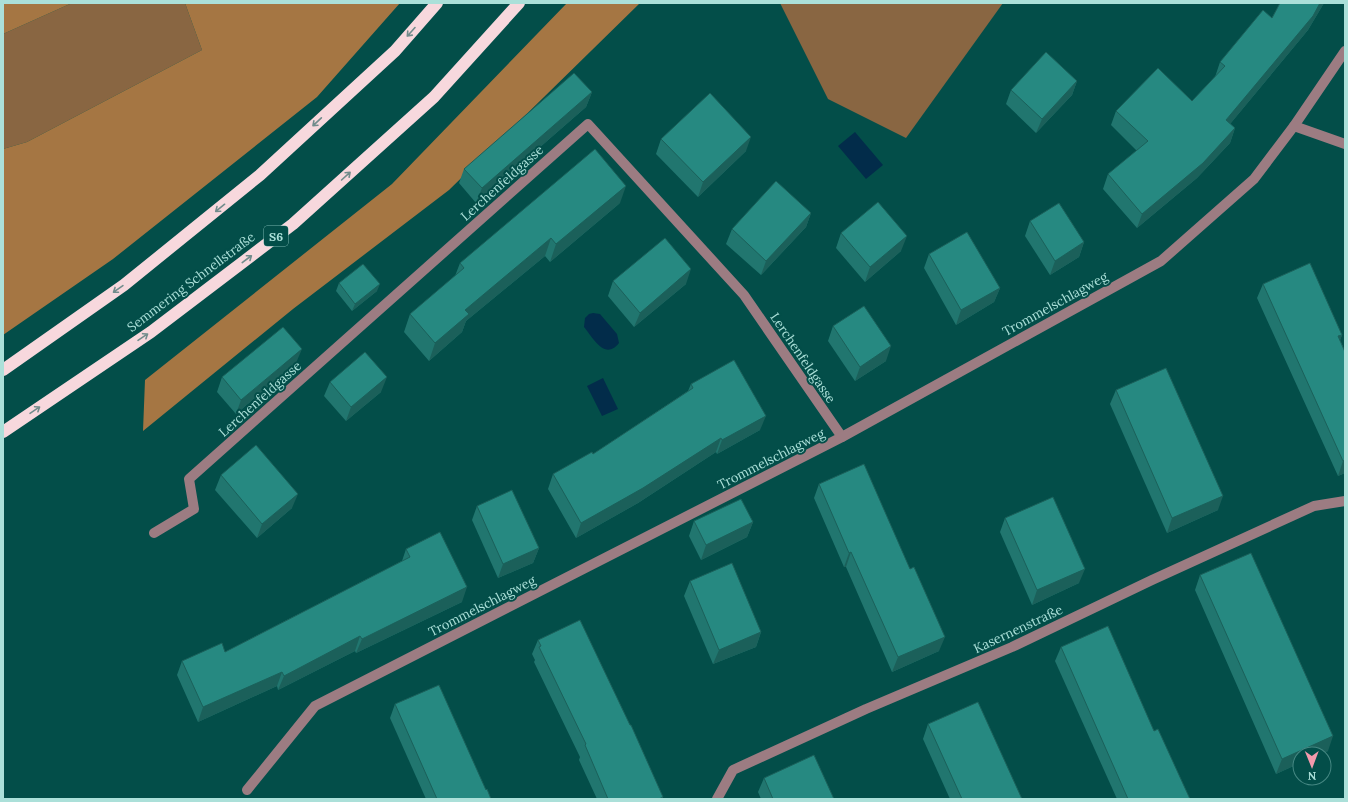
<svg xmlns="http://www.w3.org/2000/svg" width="1348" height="802" viewBox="0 0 1348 802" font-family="Lora,serif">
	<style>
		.green { fill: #896642 }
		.forest { fill: #a57643 }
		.water { fill: #022c4a }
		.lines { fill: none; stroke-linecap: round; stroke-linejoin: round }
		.minor { stroke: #9c7c82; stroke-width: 10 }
		.highway { stroke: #f7d8dd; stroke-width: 12 }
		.wall { fill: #21766f }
		.shaded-wall { fill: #1b605a }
		.building { fill: #268981; stroke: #1b605a }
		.oneway { stroke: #718c8c }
		.labels { text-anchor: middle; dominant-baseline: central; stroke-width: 4; stroke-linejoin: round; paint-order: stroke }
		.shield { fill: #034e49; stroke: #79b4ae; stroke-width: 1 }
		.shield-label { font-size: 12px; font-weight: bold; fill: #abe0d9 }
		.street-label { font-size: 13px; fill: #abe0d9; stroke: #034e49 }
	</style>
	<rect width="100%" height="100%" fill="#034e49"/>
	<!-- green -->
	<g class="green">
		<polygon points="72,3 185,3 202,50 27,142 3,149 3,34"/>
		<polygon points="780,3 1003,3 906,138 828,99"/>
	</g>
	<!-- forest -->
	<g class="forest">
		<polygon points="3,3 72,3 3,34"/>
		<polygon points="185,3 400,3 317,97 113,259 3,335 3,149 27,142 202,50"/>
		<polygon points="567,3 640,3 449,190 293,309 143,431 145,380 392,184"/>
	</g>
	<!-- water -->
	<g class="water">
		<polygon points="855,132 883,165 866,179 838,146"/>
		<path d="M 593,313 L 600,314 L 617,334 L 619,343 C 605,361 593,338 584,327 L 585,318 L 589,314 Z"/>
		<polygon points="603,378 618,409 602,416 587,386"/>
	</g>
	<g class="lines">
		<!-- minor -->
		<g class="minor">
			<polyline points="1294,126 1345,51"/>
			<polyline points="154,533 194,509 189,479 588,124 744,295 842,437"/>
			<polyline points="247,790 315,706 842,437 1161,261 1254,179 1294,126 1345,144"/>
			<polyline points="717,799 733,770 866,709 1012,647 1152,580 1314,506 1345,501"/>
		</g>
		<!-- highway -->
		<g class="highway">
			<polyline points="3,370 124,285 260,175 395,51 437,3"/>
			<polyline points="3,432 151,332 293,224 434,97 519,3"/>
		</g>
	</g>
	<!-- wall -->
	<g class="wall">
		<polygon points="1280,3 1324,3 1308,30 1230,124 1235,128 1230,143 1197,178 1137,228 1103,189 1108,174 1137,151 1111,125 1116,111 1192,101 1215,77 1220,62 1272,18"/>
		<polygon points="1077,81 1072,95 1036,133 1006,104 1011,90"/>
		<polygon points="592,92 586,107 476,203 459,183 464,169"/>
		<polygon points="661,139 746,151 698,197 656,154"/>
		<polygon points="620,203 550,262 545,256 466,321 462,332 429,361 404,332 410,314 455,276 460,263"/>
		<polygon points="811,213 806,227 761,275 726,244 732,229"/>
		<polygon points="1030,221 1084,242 1079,257 1050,275 1025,236"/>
		<polygon points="841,233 901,251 865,282 836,248"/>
		<polygon points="929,254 1000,288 994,302 956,325 924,268"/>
		<polygon points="613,281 686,284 634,327 608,296"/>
		<polygon points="339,283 377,291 352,311 336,291"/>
		<polygon points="1263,284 1342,335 1340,340 1345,352 1345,473 1338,476 1257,298"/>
		<polygon points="833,326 886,361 855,381 828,341"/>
		<polygon points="296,363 236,414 217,392 222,377"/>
		<polygon points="330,382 381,392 346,421 324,396"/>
		<polygon points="691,384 760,430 717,454 716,452 638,503 576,538 548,489 553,474 593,454 688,391"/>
		<polygon points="1116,390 1218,510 1167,533 1110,404"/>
		<polygon points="221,475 292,508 257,538 215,490"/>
		<polygon points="819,484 910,569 939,651 892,672 846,567 844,567 814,498"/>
		<polygon points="477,506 539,548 533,563 498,578 472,520"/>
		<polygon points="1005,518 1079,583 1032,605 1000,532"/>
		<polygon points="694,521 753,522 747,537 701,560 689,536"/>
		<polygon points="406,549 462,602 356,653 355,651 278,690 277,686 198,722 177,675 182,661 225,652 402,561"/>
		<polygon points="1200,575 1328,751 1320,754 1300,754 1300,763 1276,774 1195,590"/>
		<polygon points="690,581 761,632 756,647 713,664 684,596"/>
		<polygon points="538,640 663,797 663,799 597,799 579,760 580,757 534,662 535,660 532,654"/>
		<polygon points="1061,647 1154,731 1190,799 1117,799 1055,661"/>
		<polygon points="395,704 486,790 491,799 426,799 390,718"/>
		<polygon points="928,724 1022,799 950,799 923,739"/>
		<polygon points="764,778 834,799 761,799 758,792"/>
	</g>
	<!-- shaded-wall -->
	<g class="shaded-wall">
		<polygon points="1320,3 1324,3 1308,30 1221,135 1226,120"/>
		<polygon points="1077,81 1072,95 1036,133 1042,119"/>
		<polygon points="592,92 586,107 476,203 482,188"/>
		<polygon points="1235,128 1230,143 1197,178 1137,228 1142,214"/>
		<polygon points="751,137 746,151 698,197 703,182"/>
		<polygon points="626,186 620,203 550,262 556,244"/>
		<polygon points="811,213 806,227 761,275 766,261"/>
		<polygon points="907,236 901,251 865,282 870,267"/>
		<polygon points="551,238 545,256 466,321 462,332 429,361 435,343 465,310"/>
		<polygon points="1084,242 1079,257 1050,275 1055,261"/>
		<polygon points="691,269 686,284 634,327 640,313"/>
		<polygon points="380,284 377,291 352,311 355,304"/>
		<polygon points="1000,288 994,302 956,325 961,310"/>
		<polygon points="1342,335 1337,349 1338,336"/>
		<polygon points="891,346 886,361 855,381 860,367"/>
		<polygon points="302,349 296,363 236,414 241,400"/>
		<polygon points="387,377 381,392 346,421 351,407"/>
		<polygon points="766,416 760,430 717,454 722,440"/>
		<polygon points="721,438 716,452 638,503 576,538 581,523"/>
		<polygon points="1345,460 1345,473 1338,476 1343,461"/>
		<polygon points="298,494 292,508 257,538 262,524"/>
		<polygon points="1223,496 1218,510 1167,533 1172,518"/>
		<polygon points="753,522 747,537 701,560 706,545"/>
		<polygon points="539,548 533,563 498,578 503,564"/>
		<polygon points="851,552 846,567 844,567 849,553"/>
		<polygon points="1085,569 1079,583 1032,605 1037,590"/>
		<polygon points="467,587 462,602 356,653 362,639"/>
		<polygon points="761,632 756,647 713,664 719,650"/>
		<polygon points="360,636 355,651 278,690 284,676"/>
		<polygon points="945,637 939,651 892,672 898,657"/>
		<polygon points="282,672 277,686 198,722 203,707"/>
		<polygon points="1333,736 1328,751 1320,754 1300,754 1300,763 1276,774 1282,759"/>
	</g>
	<!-- building -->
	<g class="building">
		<polygon points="1280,3 1320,3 1313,16 1226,120 1235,128 1203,163 1142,214 1108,174 1148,141 1116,111 1158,68 1192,101 1225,66 1220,62 1263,10 1272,18"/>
		<polygon points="1046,52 1077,81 1042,119 1011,90"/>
		<polygon points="574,73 592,92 482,188 464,169"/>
		<polygon points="710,93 751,137 703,182 661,139"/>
		<polygon points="595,149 626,186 556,244 551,238 465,310 469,314 435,343 410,314 464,268 460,263"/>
		<polygon points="776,181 811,213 766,261 732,229"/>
		<polygon points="878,202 907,236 870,267 841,233"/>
		<polygon points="1059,203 1084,242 1055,261 1030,221"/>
		<polygon points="967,232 1000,288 961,310 929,254"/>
		<polygon points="665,238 691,269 640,313 613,281"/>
		<polygon points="1310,263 1342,335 1338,336 1345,352 1345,460 1343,461 1263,284"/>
		<polygon points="363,264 380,284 355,304 339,283"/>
		<polygon points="864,306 891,346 860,367 833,326"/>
		<polygon points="283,327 302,349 241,400 222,377"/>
		<polygon points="365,352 387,377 351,407 330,382"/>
		<polygon points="734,360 766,416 722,440 721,438 643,488 581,523 553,474 592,452 593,454 693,388 691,384"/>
		<polygon points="1166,368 1223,496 1172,518 1116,390"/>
		<polygon points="256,445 298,494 262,524 221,475"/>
		<polygon points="864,464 910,569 914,567 945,637 898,657 851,552 849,553 819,484"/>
		<polygon points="512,490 539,548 503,564 477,506"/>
		<polygon points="1053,497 1085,569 1037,590 1005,518"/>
		<polygon points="741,499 753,522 706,545 694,521"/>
		<polygon points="440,532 467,587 362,639 360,636 284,676 282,672 203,707 182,661 222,643 225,652 410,557 406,549"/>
		<polygon points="1251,553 1333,736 1282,759 1200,575"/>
		<polygon points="732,563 761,632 719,650 690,581"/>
		<polygon points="580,620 630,725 631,725 663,797 659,799 608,799 585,745 586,744 539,647 541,646 538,640"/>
		<polygon points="1108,626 1154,731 1158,729 1190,799 1128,799 1061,647"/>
		<polygon points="439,685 486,790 487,789 491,799 437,799 395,704"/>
		<polygon points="978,702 1022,799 962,799 928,724"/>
		<polygon points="814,755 834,799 773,799 764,778"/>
	</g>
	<!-- one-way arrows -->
	<defs><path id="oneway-shaft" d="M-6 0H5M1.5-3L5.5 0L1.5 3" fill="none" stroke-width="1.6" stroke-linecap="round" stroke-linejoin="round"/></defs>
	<g class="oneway">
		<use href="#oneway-shaft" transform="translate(411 32) rotate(132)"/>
		<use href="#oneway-shaft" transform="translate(317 122) rotate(137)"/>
		<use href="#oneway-shaft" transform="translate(346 176) rotate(-42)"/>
		<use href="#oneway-shaft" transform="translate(220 208) rotate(141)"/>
		<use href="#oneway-shaft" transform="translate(247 259) rotate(-37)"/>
		<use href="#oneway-shaft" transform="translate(118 289) rotate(145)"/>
		<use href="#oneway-shaft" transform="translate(143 337) rotate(-34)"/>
		<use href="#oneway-shaft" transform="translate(35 410) rotate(-34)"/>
	</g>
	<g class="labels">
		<!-- shield labels -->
		<rect class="shield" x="264" y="226" width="24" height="20" rx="3"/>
		<g class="shield-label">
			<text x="276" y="236">S6</text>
		</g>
		<!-- street labels -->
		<g class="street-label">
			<text transform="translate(502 183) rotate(-42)">Lerchenfeldgasse</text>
			<text transform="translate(191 282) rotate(-37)">Semmering Schnellstraße</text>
			<text transform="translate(1055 304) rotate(-29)">Trommelschlagweg</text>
			<text transform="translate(803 358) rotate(56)">Lerchenfeldgasse</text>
			<text transform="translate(260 399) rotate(-42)">Lerchenfeldgasse</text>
			<text transform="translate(771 459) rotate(-27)">Trommelschlagweg</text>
			<text transform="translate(482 606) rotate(-27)">Trommelschlagweg</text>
			<text transform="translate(1018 629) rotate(-25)">Kasernenstraße</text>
		</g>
	</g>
	<!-- border -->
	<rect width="1348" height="802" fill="none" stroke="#abe0d9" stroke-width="8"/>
	<!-- north arrow -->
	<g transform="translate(1312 766) rotate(179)"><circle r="19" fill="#034e49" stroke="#468883"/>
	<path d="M0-3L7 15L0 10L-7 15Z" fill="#f39aac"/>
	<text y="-6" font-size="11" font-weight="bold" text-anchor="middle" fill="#abe0d9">N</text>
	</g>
</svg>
